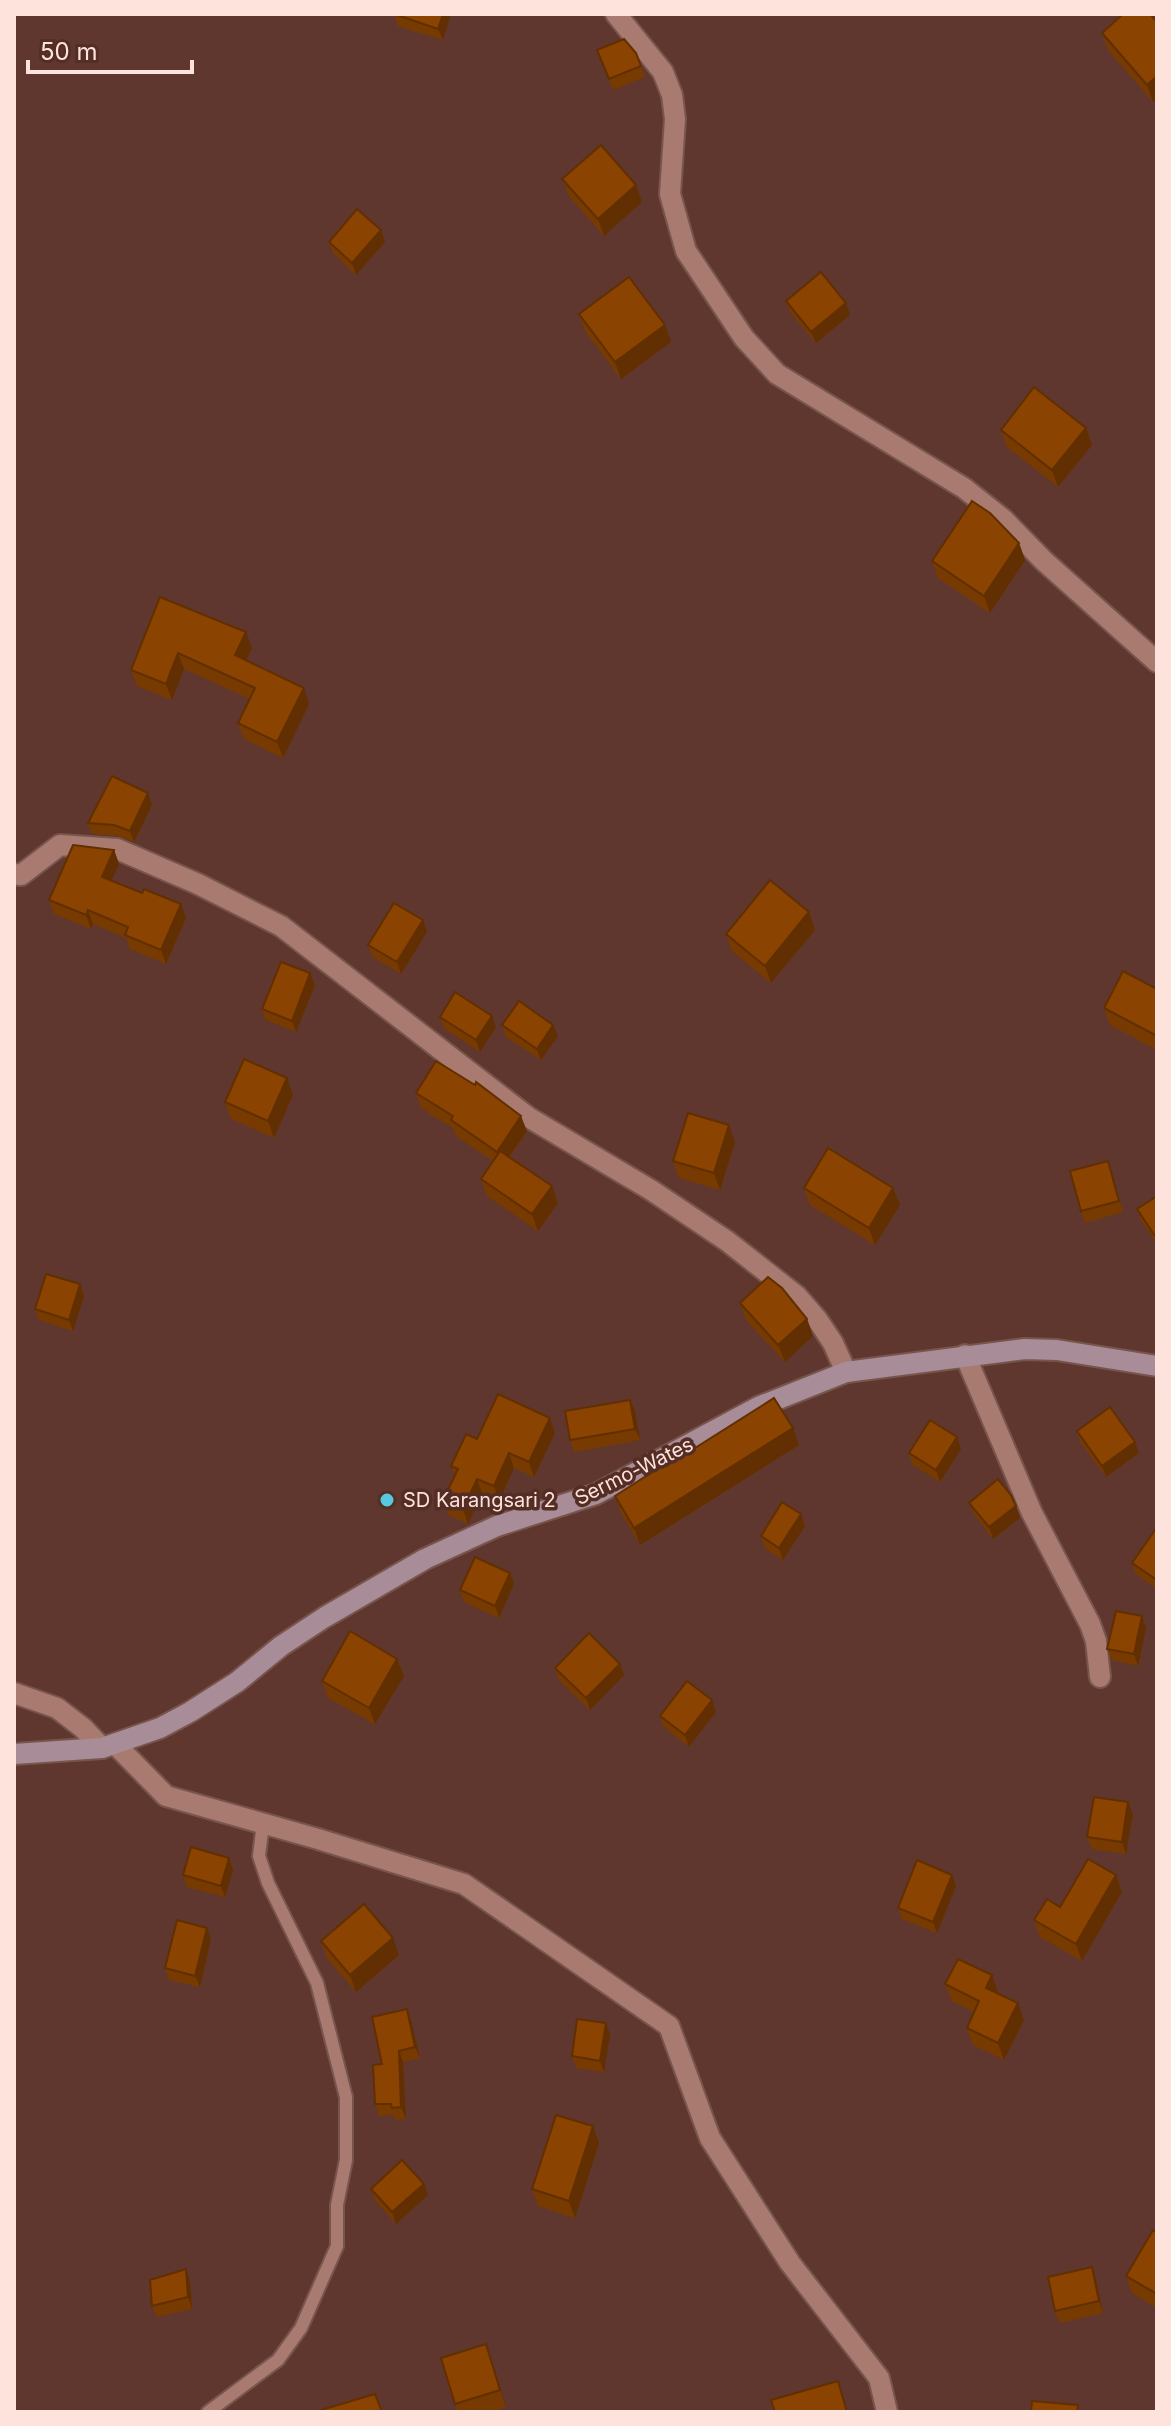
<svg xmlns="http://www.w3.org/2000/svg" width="1171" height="2426" viewBox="0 0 1171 2426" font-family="Inter,sans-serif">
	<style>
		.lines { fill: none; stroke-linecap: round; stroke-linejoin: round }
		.service-casing { stroke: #77554d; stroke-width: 16 }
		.minor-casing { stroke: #77554d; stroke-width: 24 }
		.tertiary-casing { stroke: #77554d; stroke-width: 24 }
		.secondary-casing { stroke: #77554d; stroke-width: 24 }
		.service { stroke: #a87a70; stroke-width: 12 }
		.minor { stroke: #a87a70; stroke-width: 20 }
		.tertiary { stroke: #a87a70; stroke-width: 20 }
		.secondary { stroke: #a88c98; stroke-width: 20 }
		.wall { fill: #773a01 }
		.shaded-wall { fill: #612f01 }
		.building { fill: #8a4301; stroke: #612f01; stroke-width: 2 }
		.poi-dot { fill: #56c9e1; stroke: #542d24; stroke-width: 3 }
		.labels { text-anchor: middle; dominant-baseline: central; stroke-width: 7; stroke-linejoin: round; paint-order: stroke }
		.street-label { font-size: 20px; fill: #fee3dd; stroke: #542d24 }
		.poi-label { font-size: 20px; fill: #fee3dd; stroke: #542d24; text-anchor: start }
	</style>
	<rect width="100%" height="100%" fill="#60372e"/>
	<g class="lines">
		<defs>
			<polyline id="service" points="208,2412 278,2360 301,2328 337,2246 337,2205 346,2160 346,2097 317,1983 268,1883 259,1856 263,1823"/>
			<g id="minor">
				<polyline points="616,14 663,72 672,95 675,119 670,194 686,251 744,338 777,374 964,488 1003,519 1044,561 1157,662"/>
				<polyline points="14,874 21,875 60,845 117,849 198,884 281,926 528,1117 651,1190 727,1241 797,1296 817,1319 833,1343 846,1372"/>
				<polyline points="965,1355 1032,1513 1090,1624 1096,1641 1100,1677"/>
				<polyline points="115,1744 166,1796 318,1839 464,1884 669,2026 710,2138 790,2263 879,2378 887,2412"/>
			</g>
			<polyline id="tertiary" points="14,1693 57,1708 83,1728 102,1748"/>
			<polyline id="secondary" points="14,1754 102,1748 160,1728 190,1712 237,1682 281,1646 325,1617 425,1559 497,1526 596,1494 758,1407 846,1372 1025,1349 1057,1350 1157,1366"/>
		</defs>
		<!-- service casing -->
		<use href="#service" class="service-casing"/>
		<!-- minor casing -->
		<use href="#minor" class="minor-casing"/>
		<!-- tertiary casing -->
		<use href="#tertiary" class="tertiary-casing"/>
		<!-- secondary casing -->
		<use href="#secondary" class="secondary-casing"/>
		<!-- service -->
		<use href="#service" class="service"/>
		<!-- minor -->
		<use href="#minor" class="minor"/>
		<!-- tertiary -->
		<use href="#tertiary" class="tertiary"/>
		<!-- secondary -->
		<use href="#secondary" class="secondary"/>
	</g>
	<!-- wall -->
	<g class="wall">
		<polygon points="394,14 451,14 443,40 398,26"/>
		<polygon points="1157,22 1153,102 1108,50 1102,33"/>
		<polygon points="597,50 636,53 645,77 613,90"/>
		<polygon points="562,179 636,185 642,202 604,236 569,196"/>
		<polygon points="381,230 385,242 356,275 333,253 329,242"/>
		<polygon points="786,301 850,315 816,343 790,312"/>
		<polygon points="579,314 671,342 621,379 585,331"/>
		<polygon points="1086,428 1092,445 1058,487 1007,447 1001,430"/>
		<polygon points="1019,543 1025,560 990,613 938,578 932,561"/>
		<polygon points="160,597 252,648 246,660 309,704 283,758 244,739 238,723 250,699 184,669 172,700 137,686 131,670"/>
		<polygon points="152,805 134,842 118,836 92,834 88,823"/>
		<polygon points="114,850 119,864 111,881 186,918 166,964 130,949 126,938 93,924 91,929 54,914 49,900"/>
		<polygon points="809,912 815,930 771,983 732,951 726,934"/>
		<polygon points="423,920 427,932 401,974 373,957 368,945"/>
		<polygon points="315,985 296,1032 266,1020 262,1009"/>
		<polygon points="1157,989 1157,1050 1110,1025 1104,1008"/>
		<polygon points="440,1017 496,1027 480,1052 444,1028"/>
		<polygon points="502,1025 558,1036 541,1060 506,1037"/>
		<polygon points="416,1093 527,1131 510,1157 552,1186 558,1203 538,1231 487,1196 481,1179 493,1161 456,1136 454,1129 421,1108"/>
		<polygon points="293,1095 274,1138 231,1119 225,1102"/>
		<polygon points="735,1142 720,1190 679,1178 673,1161"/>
		<polygon points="1108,1161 1123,1212 1085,1223 1081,1211"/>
		<polygon points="804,1188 893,1188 900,1205 875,1245 810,1205"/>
		<polygon points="1157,1196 1157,1244 1141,1220 1137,1209"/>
		<polygon points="80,1284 84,1296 73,1331 39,1320 35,1309"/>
		<polygon points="740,1303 807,1319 813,1336 785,1362 746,1320"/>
		<polygon points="630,1400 635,1411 640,1440 574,1452 570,1440"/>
		<polygon points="550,1418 555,1433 534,1477 514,1468 499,1501 482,1493 468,1524 448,1515 443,1500 455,1476 451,1466 477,1439"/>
		<polygon points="793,1428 799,1445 640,1545 621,1513 615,1496 676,1460"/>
		<polygon points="1077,1431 1135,1442 1139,1453 1106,1477 1081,1443"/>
		<polygon points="961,1449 940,1482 913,1465 909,1453"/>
		<polygon points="969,1503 1020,1518 993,1539 974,1514"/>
		<polygon points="801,1514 805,1526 783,1560 765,1548 761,1536"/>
		<polygon points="1157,1527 1157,1589 1136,1574 1132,1563"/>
		<polygon points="510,1573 514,1584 499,1618 464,1602 460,1590"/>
		<polygon points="1142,1616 1146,1628 1138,1666 1112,1660 1107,1649"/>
		<polygon points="397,1659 404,1676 375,1724 328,1698 322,1681"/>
		<polygon points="555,1668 624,1675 590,1710 559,1680"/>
		<polygon points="712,1700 716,1712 689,1747 664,1727 660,1716"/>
		<polygon points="1133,1814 1126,1854 1092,1849 1087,1837"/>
		<polygon points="229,1858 233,1870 225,1897 187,1887 183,1875"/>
		<polygon points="952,1875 956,1886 937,1933 902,1919 898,1908"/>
		<polygon points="1116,1875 1122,1892 1082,1961 1040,1937 1034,1920 1060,1907"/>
		<polygon points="211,1939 200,1987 169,1980 165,1968"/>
		<polygon points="321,1941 399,1955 356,1992 327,1958"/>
		<polygon points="992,1975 998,1993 1024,2020 1004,2060 973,2045 967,2028 974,2012 952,2001 945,1984"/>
		<polygon points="411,2020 420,2058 403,2062 406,2119 396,2120 394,2115 379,2116 375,2104 382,2064"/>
		<polygon points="606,2023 610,2035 604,2072 576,2068 572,2056"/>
		<polygon points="593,2126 599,2143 575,2218 538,2206 532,2189"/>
		<polygon points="424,2184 428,2195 396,2224 375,2200 371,2189"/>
		<polygon points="1157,2232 1157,2308 1132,2293 1126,2276"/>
		<polygon points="1092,2267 1096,2279 1103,2313 1060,2323 1055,2311"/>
		<polygon points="190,2281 192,2309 157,2317 152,2306"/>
		<polygon points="492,2361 506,2407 490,2412 458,2412 455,2404"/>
	</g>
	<!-- shaded-wall -->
	<g class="shaded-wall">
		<polygon points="443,14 451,14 443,40 438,29"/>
		<polygon points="1157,76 1157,99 1153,102 1147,85"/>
		<polygon points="636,185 642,202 604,236 598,219"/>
		<polygon points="381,230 385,242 356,275 352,263"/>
		<polygon points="846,303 850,315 816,343 811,332"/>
		<polygon points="665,325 671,342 621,379 615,362"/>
		<polygon points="1086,428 1092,445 1058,487 1052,470"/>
		<polygon points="1019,543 1025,560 990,613 984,596"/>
		<polygon points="246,632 252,648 241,671 235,655"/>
		<polygon points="178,653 184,669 172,700 166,684"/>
		<polygon points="304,688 309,704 283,758 277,742"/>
		<polygon points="148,793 152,805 134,842 130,831"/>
		<polygon points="114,850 119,864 107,891 102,877"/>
		<polygon points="181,904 186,918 166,964 161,950"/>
		<polygon points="88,910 93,924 91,929 86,915"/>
		<polygon points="809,912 815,930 771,983 765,966"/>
		<polygon points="423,920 427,932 401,974 397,962"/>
		<polygon points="310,973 315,985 296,1032 292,1021"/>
		<polygon points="492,1016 496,1027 480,1052 476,1040"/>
		<polygon points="553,1025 558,1036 541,1060 537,1049"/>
		<polygon points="287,1078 293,1095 274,1138 268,1121"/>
		<polygon points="521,1116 527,1131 502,1167 497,1152"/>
		<polygon points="729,1125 735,1142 720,1190 714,1173"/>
		<polygon points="552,1186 558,1203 538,1231 532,1214"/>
		<polygon points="893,1188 900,1205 875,1245 869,1228"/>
		<polygon points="80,1284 84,1296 73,1331 69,1320"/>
		<polygon points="807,1319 813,1336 785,1362 778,1345"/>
		<polygon points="630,1400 635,1411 640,1440 635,1429"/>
		<polygon points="550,1418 555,1433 534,1477 529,1462"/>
		<polygon points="793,1428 799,1445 640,1545 634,1528"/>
		<polygon points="957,1437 961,1449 940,1482 936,1470"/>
		<polygon points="1135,1442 1139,1453 1106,1477 1102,1466"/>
		<polygon points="509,1453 514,1468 499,1501 494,1486"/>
		<polygon points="477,1479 482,1493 468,1524 463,1509"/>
		<polygon points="1016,1506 1020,1518 993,1539 989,1527"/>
		<polygon points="801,1514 805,1526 783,1560 779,1548"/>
		<polygon points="510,1573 514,1584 499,1618 495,1606"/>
		<polygon points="1142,1616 1146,1628 1138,1666 1134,1654"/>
		<polygon points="397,1659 404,1676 375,1724 369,1708"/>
		<polygon points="620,1664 624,1675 590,1710 586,1698"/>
		<polygon points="712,1700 716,1712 689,1747 685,1735"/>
		<polygon points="1128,1802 1133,1814 1126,1854 1122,1842"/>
		<polygon points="229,1858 233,1870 225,1897 221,1886"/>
		<polygon points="952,1875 956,1886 937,1933 933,1922"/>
		<polygon points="1116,1875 1122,1892 1082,1961 1076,1944"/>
		<polygon points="207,1928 211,1939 200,1987 195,1976"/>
		<polygon points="393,1938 399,1955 356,1992 350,1975"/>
		<polygon points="992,1975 998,1992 992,2005 986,1988"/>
		<polygon points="1018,2003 1024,2020 1004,2060 998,2043"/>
		<polygon points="407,2009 411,2020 420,2058 415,2047"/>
		<polygon points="606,2023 610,2035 604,2072 600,2061"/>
		<polygon points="399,2051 403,2062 406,2119 401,2107"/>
		<polygon points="593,2126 599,2143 575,2218 569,2201"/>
		<polygon points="424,2184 428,2195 396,2224 392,2212"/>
		<polygon points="1092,2267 1096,2279 1103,2313 1099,2301"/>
		<polygon points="186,2269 190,2281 192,2309 188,2297"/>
		<polygon points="486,2344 492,2361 506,2407 500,2390"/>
	</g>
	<!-- building -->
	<g class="building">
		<polygon points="394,14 443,14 438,29"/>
		<polygon points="1123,14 1150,14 1157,22 1157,76 1147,85 1102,33"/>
		<polygon points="624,39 636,53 641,66 609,79 597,50"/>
		<polygon points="601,145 636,185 598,219 562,179"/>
		<polygon points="357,209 381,230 352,263 329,242"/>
		<polygon points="821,272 846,303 811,332 786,301"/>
		<polygon points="629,277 665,325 615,362 579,314"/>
		<polygon points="1034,387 1086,428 1052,470 1001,430"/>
		<polygon points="972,501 990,513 1019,543 984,596 932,561"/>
		<polygon points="160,597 246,632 235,655 304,688 277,742 238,723 255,688 178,653 166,684 131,670"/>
		<polygon points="112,776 148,793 130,831 114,825 88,823"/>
		<polygon points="73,845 114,850 102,877 142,893 144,889 181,904 161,950 125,935 128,927 88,910 86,915 49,900"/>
		<polygon points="770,880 809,912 765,966 726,934"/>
		<polygon points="394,903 423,920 397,962 368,945"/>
		<polygon points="281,962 310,973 292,1021 262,1009"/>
		<polygon points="1123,971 1157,989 1157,1036 1104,1008"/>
		<polygon points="455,992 492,1016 476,1040 440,1017"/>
		<polygon points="519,1001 553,1025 537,1049 502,1025"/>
		<polygon points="244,1059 287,1078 268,1121 225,1102"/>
		<polygon points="436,1061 475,1085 476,1082 521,1116 497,1152 451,1120 453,1116 416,1093"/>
		<polygon points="688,1113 729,1125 714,1173 673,1161"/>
		<polygon points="828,1148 893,1188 869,1228 804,1188"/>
		<polygon points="500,1151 552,1186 532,1214 481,1179"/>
		<polygon points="1108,1161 1119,1201 1081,1211 1070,1171"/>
		<polygon points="1157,1196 1157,1239 1137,1209"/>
		<polygon points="46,1274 80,1284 69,1320 35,1309"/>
		<polygon points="768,1277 782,1288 807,1319 778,1345 740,1303"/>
		<polygon points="498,1394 550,1418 529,1462 509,1453 494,1486 477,1479 463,1509 443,1500 458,1469 451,1466 466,1434 477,1439"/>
		<polygon points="774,1398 793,1428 634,1528 615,1496 674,1458 676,1460"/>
		<polygon points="630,1400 635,1429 570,1440 565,1411"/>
		<polygon points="1110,1407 1135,1442 1102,1466 1077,1431"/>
		<polygon points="930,1420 957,1437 936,1470 909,1453"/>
		<polygon points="998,1479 1011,1495 1016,1506 989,1527 969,1503"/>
		<polygon points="782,1502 801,1514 779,1548 761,1536"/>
		<polygon points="1157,1527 1157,1580 1132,1563"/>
		<polygon points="475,1557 510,1573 495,1606 460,1590"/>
		<polygon points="1116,1611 1142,1616 1134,1654 1107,1649"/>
		<polygon points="350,1631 397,1659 369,1708 322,1681"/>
		<polygon points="589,1633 620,1664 586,1698 555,1668"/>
		<polygon points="687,1681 712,1700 685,1735 660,1716"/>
		<polygon points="1094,1797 1128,1802 1122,1842 1087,1837"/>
		<polygon points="191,1847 229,1858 221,1886 183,1875"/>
		<polygon points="1088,1859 1116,1875 1076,1944 1034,1920 1047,1899 1060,1907"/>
		<polygon points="917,1860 952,1875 933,1922 898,1908"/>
		<polygon points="364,1904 393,1938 350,1975 321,1941"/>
		<polygon points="177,1920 207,1928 195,1976 165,1968"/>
		<polygon points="958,1959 992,1975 986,1988 1018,2003 998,2043 967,2028 979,2001 945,1984"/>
		<polygon points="407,2009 415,2047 399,2051 401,2107 392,2108 391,2104 375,2104 373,2065 382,2064 372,2017"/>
		<polygon points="577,2019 606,2023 600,2061 572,2056"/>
		<polygon points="556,2115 593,2126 569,2201 532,2189"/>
		<polygon points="402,2160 424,2184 392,2212 371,2189"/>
		<polygon points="1153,2230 1157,2232 1157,2294 1126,2276"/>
		<polygon points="1092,2267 1099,2301 1055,2311 1048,2277"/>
		<polygon points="186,2269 188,2297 152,2306 150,2280"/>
		<polygon points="486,2344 500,2390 455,2404 441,2358"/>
		<polygon points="838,2381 847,2412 775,2412 771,2400"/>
		<polygon points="375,2394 382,2412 321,2412 321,2410"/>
		<polygon points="1032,2401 1078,2405 1077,2412 1031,2412"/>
	</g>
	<!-- markers -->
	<circle class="poi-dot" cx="387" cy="1500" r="8"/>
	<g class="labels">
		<!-- street labels -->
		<g class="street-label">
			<text transform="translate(634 1471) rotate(-26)">Sermo-Wates</text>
		</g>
		<!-- poi labels -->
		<g class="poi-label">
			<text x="403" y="1500">SD Karangsari 2</text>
		</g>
	</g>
	<!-- border -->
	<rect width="1171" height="2426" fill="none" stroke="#fee3dd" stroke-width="32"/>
	<!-- scale -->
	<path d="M28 60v12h164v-12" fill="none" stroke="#fee3dd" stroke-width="4"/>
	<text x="40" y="60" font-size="24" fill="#fee3dd" stroke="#542d24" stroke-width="6" paint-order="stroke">50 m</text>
</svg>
